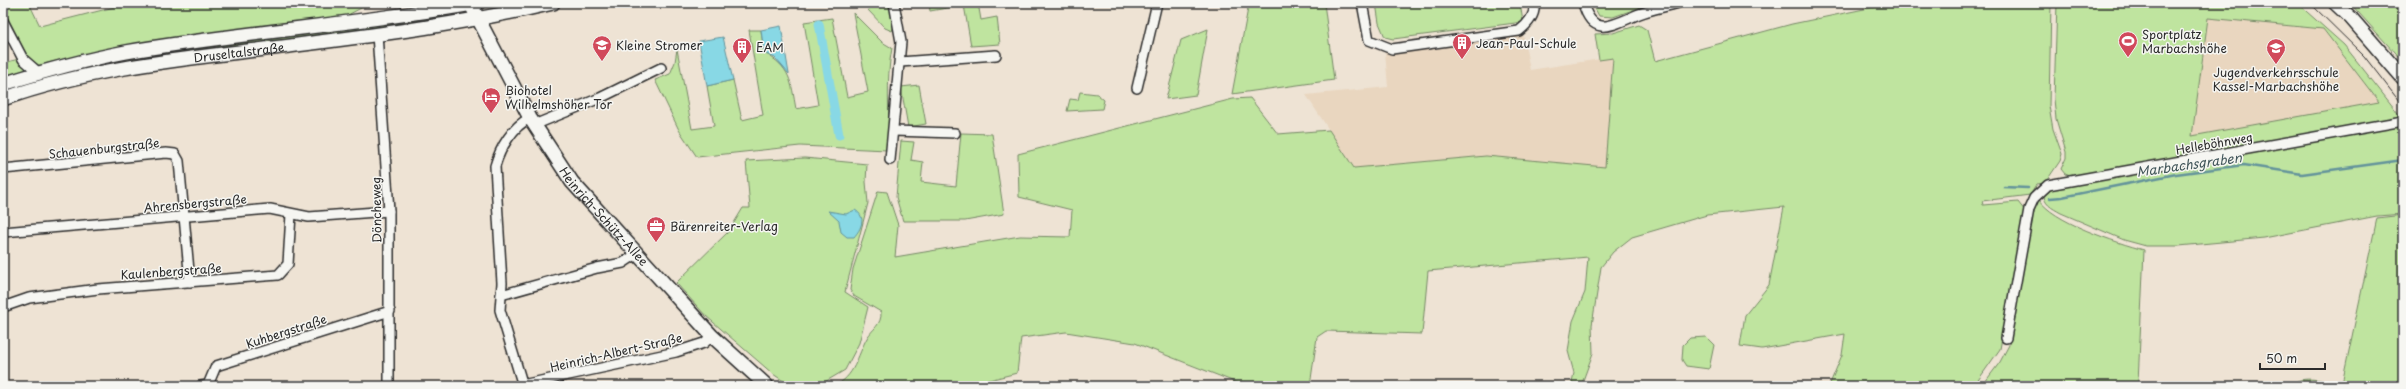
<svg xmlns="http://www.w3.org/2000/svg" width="2406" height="389" viewBox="0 0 2406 389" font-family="'Playpen Sans',sans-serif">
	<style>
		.built { fill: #e9d6bf }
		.green { fill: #bfe49f; stroke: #758865; fill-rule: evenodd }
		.water { fill: #88d8e5; stroke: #63939b }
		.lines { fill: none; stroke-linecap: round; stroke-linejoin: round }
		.stream { stroke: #63939b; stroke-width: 2.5 }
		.canal { stroke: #88d8e5; stroke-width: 9 }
		.street-casing { stroke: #2b2b2b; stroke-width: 12 }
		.secondary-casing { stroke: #2b2b2b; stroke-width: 16 }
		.street { stroke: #f6f6f2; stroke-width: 9 }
		.secondary { stroke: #f6f6f2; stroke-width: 13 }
		.tram { stroke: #2b2b2b; stroke-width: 1 }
		.labels { text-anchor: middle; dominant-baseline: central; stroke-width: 3; stroke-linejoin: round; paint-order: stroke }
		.poi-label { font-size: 12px; fill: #2b2b2b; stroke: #f6f6f2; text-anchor: start }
		.street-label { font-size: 12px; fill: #2b2b2b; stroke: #f6f6f2 }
		.water-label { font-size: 13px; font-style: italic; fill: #42565a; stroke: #f6f6f2 }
	</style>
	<rect width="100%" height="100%" fill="#eee3d4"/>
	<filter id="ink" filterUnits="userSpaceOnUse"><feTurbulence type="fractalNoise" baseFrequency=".025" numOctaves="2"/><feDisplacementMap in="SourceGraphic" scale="8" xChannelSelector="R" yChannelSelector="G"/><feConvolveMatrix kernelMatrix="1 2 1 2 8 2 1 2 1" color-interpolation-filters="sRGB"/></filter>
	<g filter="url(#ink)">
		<!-- built -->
		<g class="built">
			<polygon points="2208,18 2323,29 2379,102 2192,137"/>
			<polygon points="1523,34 1530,70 1613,57 1606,168 1486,156 1354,168 1306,95 1388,87 1385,52 1395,54"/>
		</g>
		<!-- green -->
		<g class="green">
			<polygon points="3,3 29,3 40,26 130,3 391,3 363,7 342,18 108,49 39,65 30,61 26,54 3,8"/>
			<polygon points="872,3 891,3 895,24 892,31 885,28 868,10"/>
			<polygon points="929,3 978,3 981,20 997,17 1000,44 971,46 964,5 930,11"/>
			<polygon points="1249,3 1324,3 1334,80 1232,94"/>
			<polygon points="1376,3 1520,3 1523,22 1393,39 1385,37 1379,23"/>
			<polygon points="1592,3 1644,3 1644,6 1613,17 1599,16"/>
			<path d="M 1893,3 L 2051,3 L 2049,106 L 2053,129 L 2062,154 L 2060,161 L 2045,183 L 2037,184 L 2030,195 L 1982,201 L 1983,205 L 2018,202 L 2025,211 L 2000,349 L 1974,386 L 1829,386 L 1842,355 L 1845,334 L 1762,349 L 1740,346 L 1745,315 L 1769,285 L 1784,207 L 1707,215 L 1632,237 L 1613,252 L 1601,267 L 1592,325 L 1593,353 L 1581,386 L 1571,386 L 1574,373 L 1568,351 L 1573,321 L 1585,292 L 1588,257 L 1428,271 L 1422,334 L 1326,331 L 1317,337 L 1310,386 L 1245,386 L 1135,343 L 1066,332 L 1021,338 L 1017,373 L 965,386 L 834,386 C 855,377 857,356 867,338 C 872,329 882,325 881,312 L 854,296 L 850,290 L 853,269 L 878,191 L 887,192 L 898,225 L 895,257 L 1020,236 L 1070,237 L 1072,210 L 1019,197 L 1018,154 L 1233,99 L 1250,98 L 1278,134 L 1329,130 L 1354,168 L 1486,156 L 1605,167 L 1613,58 L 1599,60 L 1595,34 L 1613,33 L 1639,25 L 1647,30 L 1655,61 L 1792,24 Z"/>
			<path d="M 2057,3 L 2297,3 L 2344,45 L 2402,118 L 2075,178 L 2065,174 L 2061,169 L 2066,158 L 2066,152 L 2056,119 L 2054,99 ZM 2208,18 L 2323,29 L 2379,102 L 2192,136 Z"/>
			<polygon points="2350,3 2403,3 2403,62"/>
			<polygon points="446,13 446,16 323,36 160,55 84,70 3,93 3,88 117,59"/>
			<path d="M 853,13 L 882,42 L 892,48 C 885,82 891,116 887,150 L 800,146 L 697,157 L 679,130 L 655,80 L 670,74 L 675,62 L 677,49 L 692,129 L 714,126 L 707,86 L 733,80 L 742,120 L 763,115 L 749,30 L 761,30 L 764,53 C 791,67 791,82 796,109 L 818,105 L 804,22 L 832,18 L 847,97 L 868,92 Z"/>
			<polygon points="1208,29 1196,95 1166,99 1181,40"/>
			<polygon points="19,59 27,69 3,77 3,63"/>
			<polygon points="919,85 926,124 908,127 901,87"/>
			<polygon points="1080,92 1097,94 1104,100 1102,109 1067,111 1070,99 1078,100"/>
			<path d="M 2403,124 L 2403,214 L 2377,216 L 2264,238 L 2179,246 L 2146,246 L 2124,240 L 2061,213 C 2052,208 2043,204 2044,193 L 2050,189 Z"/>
			<polygon points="961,133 992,134 1004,214 965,221 903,221 896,197 901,141 914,142 911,160 923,162 921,182 956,186"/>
			<polygon points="805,158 867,164 866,182 868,203 845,292 868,307 859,343 845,370 823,383 821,386 791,386 773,374 706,316 676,283 729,231 743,208 750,208 746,161"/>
			<path d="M 2038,198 C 2051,222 2118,243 2144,250 L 2138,383 L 2145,386 L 1982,386 L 2000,362 L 2009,345 L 2030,215 Z"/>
			<path d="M 2403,215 L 2403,386 L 2289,386 C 2304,373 2323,382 2342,384 L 2377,218 Z"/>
			<polygon points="1706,337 1714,345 1709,369 1686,366 1682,360 1683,345 1690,338"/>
		</g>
		<!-- water -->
		<g class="water">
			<polygon points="781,26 789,74 775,58 764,53 761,30"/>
			<polygon points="723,37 733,80 707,86 699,41"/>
			<path d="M 855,210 C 867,217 861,229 854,237 L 847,237 L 841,232 L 839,221 L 828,211 L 846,214 Z"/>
		</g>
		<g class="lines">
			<!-- stream -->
			<g class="stream">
				<polyline points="2004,187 2028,188"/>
				<polyline points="2050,198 2062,197 2176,174 2244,165 2302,174 2403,160"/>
			</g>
			<!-- canal -->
			<polyline class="canal" points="819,24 839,135"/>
			<defs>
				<g id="street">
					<path d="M 1362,3 L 1369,40 L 1392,49 L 1519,31 C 1528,24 1536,15 1534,3"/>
					<path d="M 1583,3 C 1593,40 1614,24 1639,14 C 1652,9 1665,7 1678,3"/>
					<polyline points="3,21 23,59 39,73"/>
					<polyline points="377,34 389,211 389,386"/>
					<polyline points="900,62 996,55"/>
					<polyline points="1137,88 1157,3"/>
					<polyline points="534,125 600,98 661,68"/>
					<polyline points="894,131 955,133"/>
					<polyline points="890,160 901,42 894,3"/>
					<polyline points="3,169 166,153 175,154 179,161 190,282"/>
					<polyline points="3,232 270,209 309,217 389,211"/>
					<polyline points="501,295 597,268 623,263 638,253"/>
					<polyline points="3,307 29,298 98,289 278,275 288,264 291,214"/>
					<polyline points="2006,338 2029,209 2034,198 2048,185 2403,121"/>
					<polyline points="522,385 676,352 704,343 712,336"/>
					<polyline points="201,386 208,385 216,366 390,311"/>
					<path d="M 523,386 L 500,310 L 502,283 L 495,166 C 500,148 513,126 530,118"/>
				</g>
				<g id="secondary">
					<path id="s1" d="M 470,3 L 530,118 L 572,182 L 712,336 L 767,386"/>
					<polyline points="2335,3 2351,18 2403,78"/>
					<path d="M 3,84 C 44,71 84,60 126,52 C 243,32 361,24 478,3"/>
					<path id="s2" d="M 3,99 C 90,68 182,59 273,48 C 367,36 461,25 553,3"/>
				</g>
			</defs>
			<!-- street casing -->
			<use href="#street" class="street-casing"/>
			<!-- secondary casing -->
			<use href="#secondary" class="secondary-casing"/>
			<!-- street -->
			<use href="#street" class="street"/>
			<!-- secondary -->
			<use href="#secondary" class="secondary"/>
			<!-- tram -->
			<polyline class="tram" points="2310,3 2364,56 2403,106"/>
		</g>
	</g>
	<!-- icons -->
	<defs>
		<symbol id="stadium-pin" viewBox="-11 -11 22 30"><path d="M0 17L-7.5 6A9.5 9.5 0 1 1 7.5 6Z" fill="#d1495b" stroke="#f6f6f2"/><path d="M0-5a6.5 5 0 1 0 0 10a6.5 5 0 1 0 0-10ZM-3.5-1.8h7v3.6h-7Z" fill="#fff"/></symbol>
		<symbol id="building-pin" viewBox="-11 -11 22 30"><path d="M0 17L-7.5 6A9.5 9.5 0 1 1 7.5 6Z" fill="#d1495b" stroke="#f6f6f2"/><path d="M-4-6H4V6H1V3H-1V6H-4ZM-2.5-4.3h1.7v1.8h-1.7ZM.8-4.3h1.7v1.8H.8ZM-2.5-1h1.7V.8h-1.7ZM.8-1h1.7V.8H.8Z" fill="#fff"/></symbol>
		<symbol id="school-pin" viewBox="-11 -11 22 30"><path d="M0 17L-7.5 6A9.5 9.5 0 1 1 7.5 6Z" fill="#d1495b" stroke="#f6f6f2"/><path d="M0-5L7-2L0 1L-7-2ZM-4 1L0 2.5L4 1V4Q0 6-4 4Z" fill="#fff"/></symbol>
		<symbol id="hotel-pin" viewBox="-11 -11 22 30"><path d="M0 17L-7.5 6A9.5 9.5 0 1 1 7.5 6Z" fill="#d1495b" stroke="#f6f6f2"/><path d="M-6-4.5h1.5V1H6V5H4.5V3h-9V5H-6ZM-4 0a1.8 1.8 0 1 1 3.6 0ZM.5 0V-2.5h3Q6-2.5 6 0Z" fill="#fff"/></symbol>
		<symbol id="office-pin" viewBox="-11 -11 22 30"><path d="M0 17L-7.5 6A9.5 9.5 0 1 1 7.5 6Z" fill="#d1495b" stroke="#f6f6f2"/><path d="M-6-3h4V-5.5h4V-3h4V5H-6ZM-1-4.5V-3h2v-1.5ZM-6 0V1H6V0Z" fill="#fff"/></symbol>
	</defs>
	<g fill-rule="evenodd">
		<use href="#stadium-pin" x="2117" y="30" width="22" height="30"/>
		<use href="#building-pin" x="1451" y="32" width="22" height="30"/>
		<use href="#school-pin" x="591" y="34" width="22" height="30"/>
		<use href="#building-pin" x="731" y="36" width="22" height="30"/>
		<use href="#school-pin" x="2265" y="37" width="22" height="30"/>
		<use href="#hotel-pin" x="480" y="86" width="22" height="30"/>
		<use href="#office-pin" x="645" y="215" width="22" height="30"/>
	</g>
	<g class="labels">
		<!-- poi labels -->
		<g class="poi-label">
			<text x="2142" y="34">Sportplatz<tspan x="2142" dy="14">Marbachshöhe</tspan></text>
			<text x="1476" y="43">Jean-Paul-Schule</text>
			<text x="616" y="45">Kleine Stromer</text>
			<text x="756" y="47">EAM</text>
			<text x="2276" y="72" text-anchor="middle">Jugendverkehrsschule<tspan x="2276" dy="14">Kassel-Marbachshöhe</tspan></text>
			<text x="505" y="90">Biohotel<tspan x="505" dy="14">Wilhelmshöher Tor</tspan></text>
			<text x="670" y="226">Bärenreiter-Verlag</text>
		</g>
		<!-- street labels -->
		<g class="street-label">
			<text stroke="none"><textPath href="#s2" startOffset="241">Druseltalstraße</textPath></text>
			<text transform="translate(2214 143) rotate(-10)">Helleböhnweg</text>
			<text transform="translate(104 148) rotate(-6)">Schauenburgstraße</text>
			<text transform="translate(195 203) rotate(-5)">Ahrensbergstraße</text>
			<text transform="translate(376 210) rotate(-91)">Döncheweg</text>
			<text stroke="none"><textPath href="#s1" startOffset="253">Heinrich-Schütz-Allee</textPath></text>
			<text transform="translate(171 271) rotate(-4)">Kaulenbergstraße</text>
			<text transform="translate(286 331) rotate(-18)">Kuhbergstraße</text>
			<text transform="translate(616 352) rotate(-13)">Heinrich-Albert-Straße</text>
		</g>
		<!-- water labels -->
		<g class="water-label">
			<text transform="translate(2189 164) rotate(-8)">Marbachsgraben</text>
		</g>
	</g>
	<!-- margin -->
	<rect width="2406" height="389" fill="none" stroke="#f6f6f2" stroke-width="16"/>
	<rect x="8" y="8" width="2390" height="373" fill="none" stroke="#2b2b2b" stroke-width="1.5" filter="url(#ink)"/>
	<!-- scale -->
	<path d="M2260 363v6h65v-6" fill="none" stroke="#2b2b2b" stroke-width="2"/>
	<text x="2266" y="363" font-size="12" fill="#2b2b2b" stroke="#f6f6f2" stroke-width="3" paint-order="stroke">50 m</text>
</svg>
